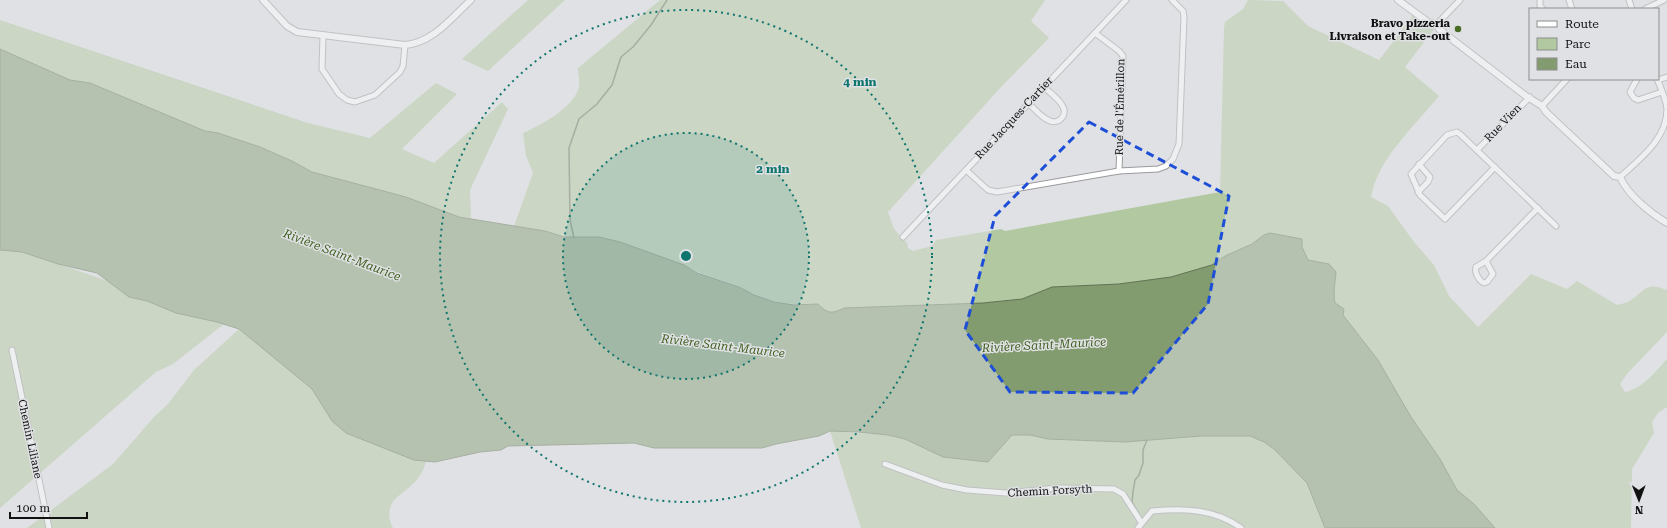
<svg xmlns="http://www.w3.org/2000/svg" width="1667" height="528" viewBox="0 0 1667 528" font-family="'Roboto Serif',serif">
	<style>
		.green { fill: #b1c8a0 }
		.water { fill: #829b6f; stroke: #607253 }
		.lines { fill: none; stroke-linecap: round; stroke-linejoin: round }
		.stream { stroke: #607253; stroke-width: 1.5 }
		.minor-casing { stroke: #9a9a9d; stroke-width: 7 }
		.tertiary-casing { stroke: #9a9a9d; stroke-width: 8 }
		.minor { stroke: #fff; stroke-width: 5 }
		.tertiary { stroke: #fff; stroke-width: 6 }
		.marked { fill: none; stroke: #1d4ed8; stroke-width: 3; stroke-dasharray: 8 5; stroke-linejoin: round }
		.ring { fill: none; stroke: #0f766e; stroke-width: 2; stroke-dasharray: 2 4 }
		.poi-dot { fill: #486c24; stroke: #e0e1e4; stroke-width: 1.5 }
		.labels { text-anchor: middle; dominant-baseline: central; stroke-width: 3; stroke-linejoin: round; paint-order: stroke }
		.poi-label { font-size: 11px; font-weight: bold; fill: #111112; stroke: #e0e1e4; text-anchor: end }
		.street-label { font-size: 11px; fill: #111112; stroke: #e0e1e4 }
		.water-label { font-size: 12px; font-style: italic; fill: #406020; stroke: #e0e1e4 }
		.centre { fill: #0f766e; stroke: #e0e1e4; stroke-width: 2 }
		.ring-label { font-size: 12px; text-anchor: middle; font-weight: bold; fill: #0f766e; stroke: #e0e1e4; stroke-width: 3; stroke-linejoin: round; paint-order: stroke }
	</style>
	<rect width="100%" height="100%" fill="#e0e1e4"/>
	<!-- green -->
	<g class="green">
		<polygon points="528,0 565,0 488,71 462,59"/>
		<path d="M 660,0 L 1045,0 L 1031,21 L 1049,38 L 1002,86 L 888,212 L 894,229 L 907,243 L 908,248 L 913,251 L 932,246 L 936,240 L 1001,229 L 1005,231 L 1220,192 L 1224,28 L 1225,22 L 1243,9 L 1248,0 L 1283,1 L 1308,26 L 1379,60 L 1415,13 L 1435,28 L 1405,67 L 1439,96 C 1415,126 1378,158 1371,197 L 1388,206 L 1414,242 L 1434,265 L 1449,296 L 1478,327 L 1531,274 L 1567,289 L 1577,281 L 1617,305 C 1621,304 1627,303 1631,300 C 1647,289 1646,282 1667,290 L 1667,332 L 1627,374 L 1620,384 L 1625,392 C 1642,389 1656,371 1667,359 L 1667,407 L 1658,413 L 1652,422 L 1654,433 L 1632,469 L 1631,528 L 1495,528 L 1474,504 L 1457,490 L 1440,459 L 1411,417 L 1378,360 L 1343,315 L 1344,309 L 1335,303 L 1333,292 L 1335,284 L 1329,264 L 1308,260 L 1302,247 L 1302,239 L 1270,233 L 1264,235 L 1252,244 L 1225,256 L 1212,265 L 1171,277 L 1119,284 L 1052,287 L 1022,299 L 983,303 L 844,308 C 832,314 828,314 818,304 C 796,305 775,304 754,295 C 749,293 744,289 738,286 C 720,279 701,275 684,265 L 545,231 L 514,226 L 533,173 L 526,156 L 523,133 C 541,125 571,109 578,90 C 581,84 578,75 578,68 Z"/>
		<polygon points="0,20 308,123 370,138 436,83 457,94 402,149 434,163 502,102 508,109 470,190 471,218 459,217 406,197 312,172 292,161 260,147 218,133 205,131 90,83 70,80 0,49"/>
		<polygon points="0,244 140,292 224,324 173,364 156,372 0,508"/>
		<path d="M 239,329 L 312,389 L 332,421 L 414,460 L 426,461 C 422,481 407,488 393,501 C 388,510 388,519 393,528 L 27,528 L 113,464 L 154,417 L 168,404 L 194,370 Z"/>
		<polygon points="830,431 888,435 905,439 943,457 988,462 1012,435 1030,435 1048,439 1125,442 1201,436 1250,436 1264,442 1274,449 1307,483 1325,528 861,528"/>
	</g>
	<!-- water -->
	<path class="water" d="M 0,49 L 70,80 L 90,83 L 205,131 L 218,133 L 260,147 L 292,161 L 312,172 L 406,197 L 459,217 L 545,231 L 565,237 L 599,237 L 620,242 L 684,265 L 697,273 L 739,287 L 754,295 L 774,302 L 794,305 L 818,304 C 828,314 832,314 844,308 L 983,303 L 1022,299 L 1052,287 L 1119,284 L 1171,277 L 1212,265 L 1225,256 L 1252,244 L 1264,235 L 1270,233 L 1302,239 L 1302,247 L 1308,260 L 1329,264 L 1336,272 C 1335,284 1333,292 1335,303 L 1344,309 L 1343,315 L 1378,360 L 1411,417 L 1440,459 L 1457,490 L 1474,504 L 1495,528 L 1325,528 L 1307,483 L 1274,449 L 1264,442 L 1250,436 L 1201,436 L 1125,442 L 1048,439 L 1030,435 L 1012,435 L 988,462 L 943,457 L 905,439 L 888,435 L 858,432 L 830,431 L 819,436 L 776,444 L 762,448 L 654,448 L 634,443 L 508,446 L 501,450 L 480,452 L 435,462 L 414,460 L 346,433 L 332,421 L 312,389 L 239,329 L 217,322 L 176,313 L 147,301 L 129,297 L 97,273 L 58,264 L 22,252 L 0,250 Z"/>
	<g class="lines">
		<!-- stream -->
		<g class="stream">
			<polyline points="574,238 570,220 569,148 579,119 597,104 612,85 621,57 633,47 651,25 667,0"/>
			<polyline points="1139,514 1132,502 1133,492 1135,480 1139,475 1143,463 1143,450 1147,440"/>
		</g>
		<defs>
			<g id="minor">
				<polyline points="1540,0 1540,6 1543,9"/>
				<polyline points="1569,0 1572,9"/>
				<polyline points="1629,0 1632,9"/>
				<polyline points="1645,9 1664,0"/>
				<polyline points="1436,25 1460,0"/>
				<polyline points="1095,33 1119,51 1123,56 1119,171"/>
				<polyline points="323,36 322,69 339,94 347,100 355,102 375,95 400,72 403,66 405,45"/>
				<polyline points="1637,79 1630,92 1634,98 1638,100 1662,92"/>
				<polyline points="1658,80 1667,77"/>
				<path d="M 1029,104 C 1035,109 1041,117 1048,120 C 1058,126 1069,115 1062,105 C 1058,98 1050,93 1044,87"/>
				<polyline points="1542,106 1567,79"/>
				<polyline points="1477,150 1530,97"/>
				<polyline points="1495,167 1445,219 1420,195 1411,174 1447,135 1457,132 1461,135 1556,226"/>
				<polyline points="966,170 988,190 997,192 1119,171 1158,169 1166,166 1173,159 1179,144 1184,17 1183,11 1172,0"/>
				<path d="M 1620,177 C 1640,159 1667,139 1667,109 C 1666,99 1661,88 1657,79"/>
				<polyline points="1418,192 1428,182 1430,177 1419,164"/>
				<polyline points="903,237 1126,0"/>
				<path d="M 1486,261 L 1493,274 L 1487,282 L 1484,283 C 1479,281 1474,272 1476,267 L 1486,261 L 1538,208"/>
				<polyline points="12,350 49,528"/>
				<polyline points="885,464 942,485 967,490 1006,493 1058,488 1114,489 1123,494 1141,522"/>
				<path d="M 1138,528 L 1152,511 C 1184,508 1215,509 1241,528"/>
			</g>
			<g id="tertiary">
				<path d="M 263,0 L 287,26 L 297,32 L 405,45 C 433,43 452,17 471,0"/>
				<path d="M 1398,0 L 1428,22 L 1436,25 L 1440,30 L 1526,96 L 1542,106 L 1546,112 L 1614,176 L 1620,177 C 1628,195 1650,213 1667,223"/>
			</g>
		</defs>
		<!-- minor casing -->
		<use href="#minor" class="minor-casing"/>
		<!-- tertiary casing -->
		<use href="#tertiary" class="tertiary-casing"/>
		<!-- minor -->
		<use href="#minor" class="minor"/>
		<!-- tertiary -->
		<use href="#tertiary" class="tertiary"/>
	</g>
	<!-- marked area -->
	<path d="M0 0H1667V528H0ZM 1089,122 L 1229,196 L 1208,304 L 1133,393 L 1010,392 L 965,330 L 995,216 Z" fill="#e0e1e4" fill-opacity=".55" fill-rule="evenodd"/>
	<path class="marked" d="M 1089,122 L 1229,196 L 1208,304 L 1133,393 L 1010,392 L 965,330 L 995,216 Z"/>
	<!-- distance rings -->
	<circle cx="686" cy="256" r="123" fill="#0f766e" fill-opacity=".12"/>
	<g class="ring">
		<circle cx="686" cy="256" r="123"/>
		<circle cx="686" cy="256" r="246"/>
	</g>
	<!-- markers -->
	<circle class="poi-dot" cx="1458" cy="29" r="4"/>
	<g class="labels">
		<!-- poi labels -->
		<g class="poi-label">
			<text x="1450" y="23">Bravo pizzeria<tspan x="1450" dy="13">Livraison et Take-out</tspan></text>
		</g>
		<!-- street labels -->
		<g class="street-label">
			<text transform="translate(1120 107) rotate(-89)">Rue de l'Émérillon</text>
			<text transform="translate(1014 118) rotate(-47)">Rue Jacques-Cartier</text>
			<text transform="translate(1503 123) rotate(-46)">Rue Vien</text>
			<text transform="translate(30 439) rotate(78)">Chemin Liliane</text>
			<text transform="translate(1050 491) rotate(-3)">Chemin Forsyth</text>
		</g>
		<!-- water labels -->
		<g class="water-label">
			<text transform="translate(342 255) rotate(21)">Rivière Saint-Maurice</text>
			<text transform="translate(1044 345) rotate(-3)">Rivière Saint-Maurice</text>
			<text transform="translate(723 346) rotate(7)">Rivière Saint-Maurice</text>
		</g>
	</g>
	<circle cx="686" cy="256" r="6" class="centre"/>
	<g class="ring-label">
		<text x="860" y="86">4 min</text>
		<text x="773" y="173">2 min</text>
	</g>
	<!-- legend -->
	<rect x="1529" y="8" width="130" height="72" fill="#e0e1e4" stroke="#8d8e90"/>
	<rect x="1537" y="21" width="20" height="6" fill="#ffffff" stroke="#8d8e90"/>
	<text x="1565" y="28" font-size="12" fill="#111112">Route</text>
	<rect x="1537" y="38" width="20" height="12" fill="#b1c8a0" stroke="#8d8e90"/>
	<text x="1565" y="48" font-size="12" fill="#111112">Parc</text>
	<rect x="1537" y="58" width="20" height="12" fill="#829b6f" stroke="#8d8e90"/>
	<text x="1565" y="68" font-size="12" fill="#111112">Eau</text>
	<!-- north arrow -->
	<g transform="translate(1639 500) rotate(179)" stroke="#e0e1e4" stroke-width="3" paint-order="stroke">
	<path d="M0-3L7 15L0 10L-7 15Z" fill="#111112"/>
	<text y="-6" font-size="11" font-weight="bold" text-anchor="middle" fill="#111112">N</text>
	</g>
	<!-- scale -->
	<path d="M10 512v6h77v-6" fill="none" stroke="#111112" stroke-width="2"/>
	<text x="16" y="512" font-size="12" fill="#111112" stroke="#e0e1e4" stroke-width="3" paint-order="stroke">100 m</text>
</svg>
